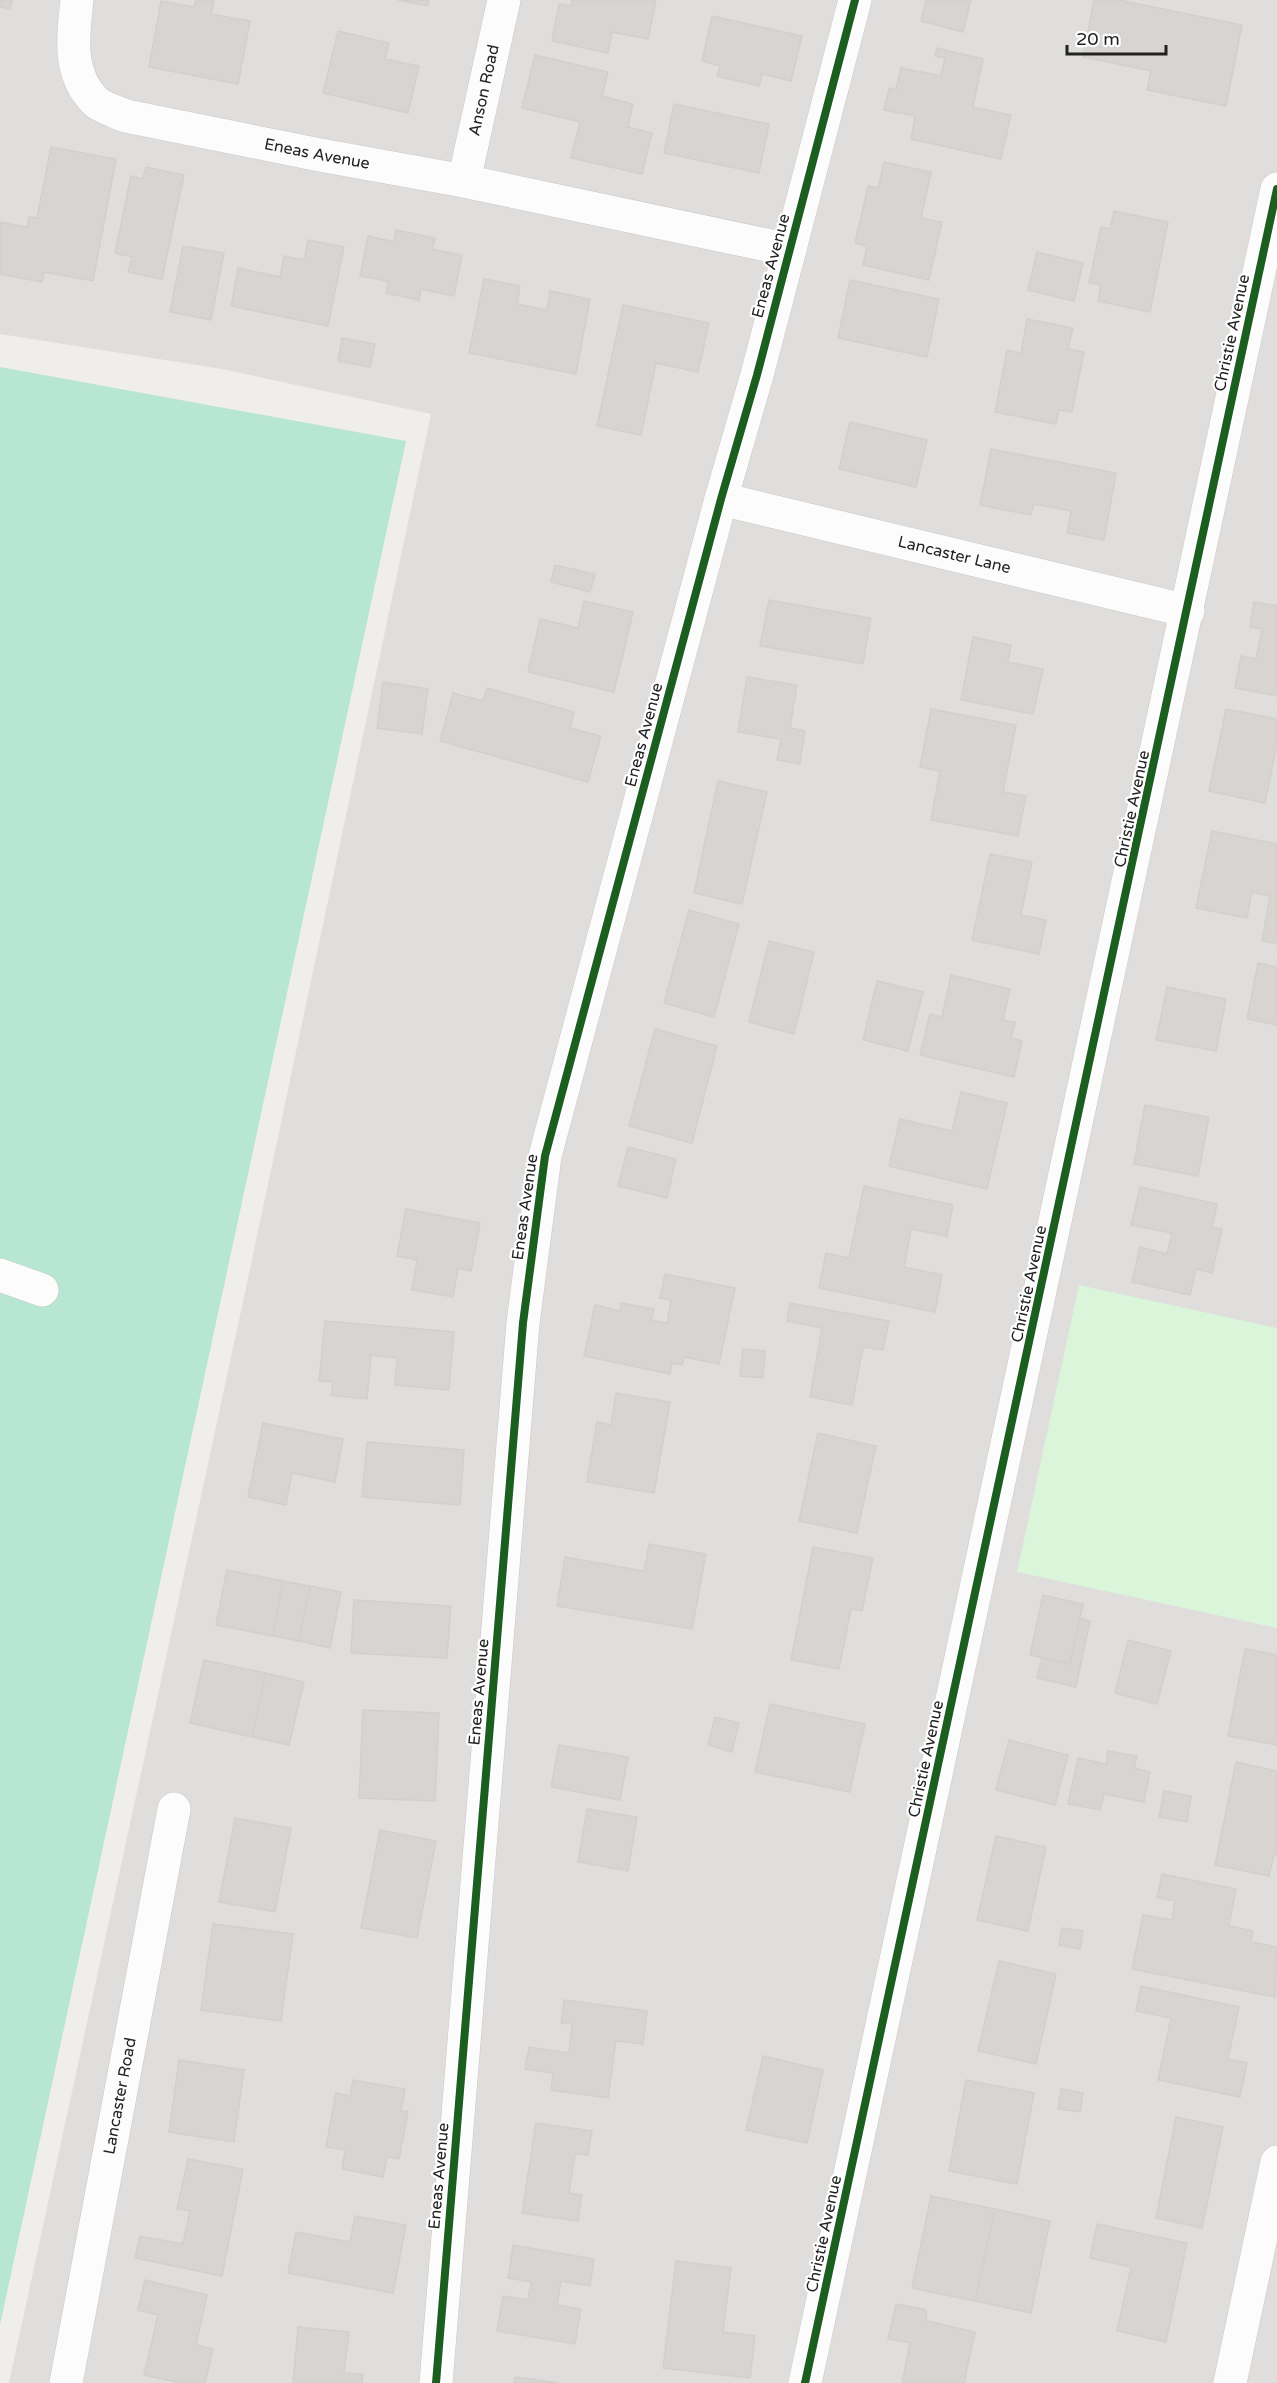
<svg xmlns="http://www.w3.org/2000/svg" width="1277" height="2383" viewBox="0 0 1277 2383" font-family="'Varela Round',sans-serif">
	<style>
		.residential { fill: #dfdedc }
		.park { fill: #daf5da }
		.pitch { fill: #b7e6d2 }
		.building { fill: #d7d4d2; stroke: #d3d0cc; stroke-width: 1.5 }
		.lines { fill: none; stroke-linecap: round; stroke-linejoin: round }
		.minor-casing { stroke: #c9c8c7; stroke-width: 34 }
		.minor { stroke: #fdfcfc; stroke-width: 33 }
		.cycleway-casing { stroke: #fff; stroke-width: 11 }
		.cycleway { stroke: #1b5e20; stroke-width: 8 }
		.labels { text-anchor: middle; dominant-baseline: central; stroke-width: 4.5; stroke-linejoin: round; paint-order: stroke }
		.street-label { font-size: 16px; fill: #222; stroke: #fff }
	</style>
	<rect width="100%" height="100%" fill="#f0eeeb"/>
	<!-- residential -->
	<polygon class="residential" points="0,0 1277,0 1277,2383 9,2383 246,1288 431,414 222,369 0,334"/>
	<!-- park -->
	<polygon class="park" points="1079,1285 1277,1328 1277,1628 1017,1572"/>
	<!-- pitch -->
	<polygon class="pitch" points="0,367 406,441 0,2325"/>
	<!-- building -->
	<g class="building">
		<polygon points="0,0 12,0 10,9 0,7"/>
		<polygon points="196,0 214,0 211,14 250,21 238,84 149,67 161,1 194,7"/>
		<polygon points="398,0 429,0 427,6"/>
		<polygon points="572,0 656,0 648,39 612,32 608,53 552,41 559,4 571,6"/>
		<polygon points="926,0 971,0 963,32 921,21"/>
		<polygon points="1094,0 1119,0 1242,25 1226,106 1147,90 1151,71 1083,57"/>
		<polygon points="712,16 802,36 791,81 762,74 759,86 717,76 720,66 702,61"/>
		<polygon points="338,31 389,43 385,59 419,66 408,113 323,93"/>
		<polygon points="937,48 983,59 973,107 1011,115 1001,159 911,139 915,116 884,110 889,88 896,90 901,68 941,76 945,58 935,56"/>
		<polygon points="535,55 608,72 602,96 633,104 628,127 652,133 642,174 571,158 580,122 522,108"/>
		<polygon points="674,104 769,124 759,173 664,153"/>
		<polygon points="51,147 116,159 93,281 44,272 42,282 0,274 0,222 27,227 29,217 37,218"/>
		<polygon points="884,162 931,172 921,218 942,222 929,280 863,265 867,246 855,243 868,186 878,188"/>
		<polygon points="146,167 184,175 162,279 128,272 132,257 115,253 131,176 143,179"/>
		<polygon points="1114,211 1168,222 1150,312 1098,301 1101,285 1089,283 1101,227 1110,229"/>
		<polygon points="396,230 435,238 432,249 462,255 454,296 421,289 419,300 386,293 388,281 360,276 368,236 394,242"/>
		<polygon points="308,240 344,247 328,326 231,306 238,268 280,277 284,256 304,260"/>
		<polygon points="183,246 224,253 211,320 170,312"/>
		<polygon points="1037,252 1083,263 1074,301 1028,290"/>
		<polygon points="484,279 520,286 517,304 547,310 550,291 590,299 576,374 469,353"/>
		<polygon points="850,280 939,299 927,357 838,338"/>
		<polygon points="623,305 709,323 698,372 656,363 641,435 597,426"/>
		<polygon points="1027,319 1073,328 1068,349 1084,352 1072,412 1059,410 1056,424 995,412 1007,350 1021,353"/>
		<polygon points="342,338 375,344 370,367 338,361"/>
		<polygon points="850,422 927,440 916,487 839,469"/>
		<polygon points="991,449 1116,473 1104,540 1067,533 1071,511 1034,504 1031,515 980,505"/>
		<polygon points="555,565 595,574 590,592 551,582"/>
		<polygon points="769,600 871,618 863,664 760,646"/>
		<polygon points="584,601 633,612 614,692 528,672 540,619 578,628"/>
		<polygon points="1254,602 1277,606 1277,696 1235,688 1241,656 1256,659 1262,629 1250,627"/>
		<polygon points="973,637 1011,645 1008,662 1043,669 1033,714 961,700"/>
		<polygon points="747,677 797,685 790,728 805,731 800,764 777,760 781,739 738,732"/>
		<polygon points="383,682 428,689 422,734 377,728"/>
		<polygon points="487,688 574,712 570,728 601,736 588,782 440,741 453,693 483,701"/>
		<polygon points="931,709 1016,725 1003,792 1026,796 1018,836 931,820 940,771 920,767"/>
		<polygon points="1226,709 1277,719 1277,743 1265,803 1209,791"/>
		<polygon points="718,781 767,792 742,904 694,893"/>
		<polygon points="1212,831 1277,844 1277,944 1262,941 1270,896 1252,892 1247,918 1196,908"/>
		<polygon points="990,854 1032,862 1021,915 1046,920 1039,954 972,940"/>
		<polygon points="689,910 739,924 714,1017 664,1003"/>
		<polygon points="769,941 814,952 794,1034 749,1022"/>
		<polygon points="1258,963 1277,967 1277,1025 1247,1019"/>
		<polygon points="951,975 1010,989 1003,1020 1015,1022 1011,1038 1022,1041 1014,1077 920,1055 930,1014 942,1017"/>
		<polygon points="877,981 923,992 908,1051 863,1040"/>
		<polygon points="1167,987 1226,999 1216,1051 1156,1040"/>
		<polygon points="655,1029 717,1046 692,1143 629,1126"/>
		<polygon points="961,1092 1007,1103 987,1189 889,1166 900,1119 952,1131"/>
		<polygon points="1145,1105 1209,1117 1198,1176 1134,1164"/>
		<polygon points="628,1147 676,1159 667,1198 618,1186"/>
		<polygon points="864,1186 953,1205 947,1236 911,1229 904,1267 942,1275 935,1312 819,1288 826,1253 849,1258"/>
		<polygon points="1140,1187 1217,1204 1212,1227 1222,1229 1212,1273 1196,1269 1190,1295 1132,1282 1140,1247 1167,1254 1172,1233 1131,1225"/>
		<polygon points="406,1209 480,1223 471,1271 458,1268 453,1297 412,1290 417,1260 397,1256"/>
		<polygon points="665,1274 735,1288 719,1364 684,1357 682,1365 672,1363 670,1374 584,1356 595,1305 620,1311 621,1303 654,1309 651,1320 667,1323 671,1300 660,1298"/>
		<polygon points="790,1303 889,1321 883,1350 863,1347 852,1405 810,1397 822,1328 787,1321"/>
		<polygon points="325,1321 454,1332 449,1390 395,1385 397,1358 371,1355 367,1399 331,1395 333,1382 319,1381"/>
		<polygon points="743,1349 765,1351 763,1378 740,1376"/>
		<polygon points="616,1393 670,1402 654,1493 587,1482 597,1422 611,1425"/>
		<polygon points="263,1423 343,1439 335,1482 292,1473 286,1505 248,1497"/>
		<polygon points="818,1433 876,1446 857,1533 799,1521"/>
		<polygon points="367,1442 464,1450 460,1505 362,1497"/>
		<polygon points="649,1544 706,1554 692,1629 557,1606 565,1557 644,1571"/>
		<polygon points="813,1547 873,1558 862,1611 851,1609 839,1669 791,1660"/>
		<polygon points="227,1570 283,1581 273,1636 216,1625"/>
		<polygon points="283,1581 310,1586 299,1641 273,1636"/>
		<polygon points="310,1586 341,1592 330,1648 299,1641"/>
		<polygon points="1043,1595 1083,1604 1070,1664 1030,1655"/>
		<polygon points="354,1600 451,1606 447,1658 351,1653"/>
		<polygon points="1080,1618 1090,1621 1076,1687 1037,1678 1042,1658 1070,1664"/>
		<polygon points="1128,1640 1171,1651 1157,1704 1115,1693"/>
		<polygon points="1245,1649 1277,1655 1277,1745 1228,1736"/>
		<polygon points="204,1660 266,1673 252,1737 190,1723"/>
		<polygon points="266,1673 304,1682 289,1745 252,1737"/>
		<polygon points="770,1704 865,1724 850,1792 755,1772"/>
		<polygon points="363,1710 439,1713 435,1801 359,1798"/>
		<polygon points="715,1717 739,1723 732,1752 708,1745"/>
		<polygon points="1009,1740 1068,1755 1055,1805 996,1790"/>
		<polygon points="559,1745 628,1757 620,1800 551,1787"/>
		<polygon points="1108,1751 1137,1756 1134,1768 1150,1772 1144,1802 1104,1794 1100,1810 1068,1804 1078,1758 1106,1764"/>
		<polygon points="1236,1762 1277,1771 1277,1856 1274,1855 1269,1876 1215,1865"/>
		<polygon points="1164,1791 1191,1796 1187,1822 1159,1817"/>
		<polygon points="587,1809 637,1817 628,1871 578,1862"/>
		<polygon points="235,1818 291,1828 275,1912 219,1902"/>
		<polygon points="380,1830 436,1841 417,1938 361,1928"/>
		<polygon points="996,1836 1046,1847 1028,1931 977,1920"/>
		<polygon points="1162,1874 1236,1889 1229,1926 1253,1931 1251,1942 1277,1947 1275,1997 1132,1969 1143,1915 1172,1920 1175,1901 1157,1898"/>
		<polygon points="213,1924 293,1934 281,2021 201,2010"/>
		<polygon points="1062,1928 1083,1931 1080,1949 1059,1945"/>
		<polygon points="999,1961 1056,1974 1036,2064 978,2051"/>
		<polygon points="1141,1986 1239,2007 1228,2059 1247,2063 1240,2097 1158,2080 1171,2018 1136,2011"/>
		<polygon points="564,2000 647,2011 643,2044 616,2041 608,2098 551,2090 553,2073 525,2069 529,2047 569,2053 572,2024 561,2023"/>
		<polygon points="763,2056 823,2070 807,2143 746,2130"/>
		<polygon points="179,2060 244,2070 234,2142 169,2132"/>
		<polygon points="353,2080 405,2089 401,2111 408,2111 399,2159 387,2157 383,2177 342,2169 345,2150 326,2147 336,2093 350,2096"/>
		<polygon points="966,2080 1034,2093 1017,2184 949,2171"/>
		<polygon points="1061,2089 1083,2093 1080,2112 1058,2109"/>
		<polygon points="1176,2117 1223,2127 1202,2228 1156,2218"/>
		<polygon points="536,2123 592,2131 588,2155 575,2154 569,2193 582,2195 578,2221 522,2213"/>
		<polygon points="188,2159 243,2169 222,2276 135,2258 140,2236 183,2244 190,2211 177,2209"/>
		<polygon points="931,2196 995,2209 975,2301 912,2288"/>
		<polygon points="995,2209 1050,2221 1031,2313 975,2301"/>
		<polygon points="355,2216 406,2225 393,2293 288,2273 296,2232 350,2242"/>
		<polygon points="1097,2224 1187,2243 1166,2342 1117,2331 1131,2267 1090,2258"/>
		<polygon points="513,2245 594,2259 590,2286 561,2281 557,2305 581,2309 575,2344 497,2331 503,2296 528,2300 531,2282 508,2278"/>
		<polygon points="676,2261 731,2268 723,2332 755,2336 750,2378 663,2368"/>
		<polygon points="145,2280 207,2295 196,2345 213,2349 205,2383 180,2383 144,2375 158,2315 138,2310"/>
		<polygon points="896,2304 926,2310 927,2321 975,2332 964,2383 902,2383 910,2343 888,2339"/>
		<polygon points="298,2327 349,2332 344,2373 363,2374 362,2383 293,2383"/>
		<polygon points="515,2377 559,2383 514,2383"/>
	</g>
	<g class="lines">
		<defs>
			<g id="minor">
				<path id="s1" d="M 77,0 C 73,36 67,74 96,102 C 103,108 117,112 126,116 L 320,155 L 464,181 L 790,250"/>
				<path id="s2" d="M 464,181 L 504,0"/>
				<path id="s3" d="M 721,499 L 1188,611"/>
				<polyline points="0,1275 42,1290"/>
				<path id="s4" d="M 66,2383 L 174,1809"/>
				<polyline points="436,2383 523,1323 545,1156 721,499 757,375 855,0"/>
				<polyline points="805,2383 1277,189"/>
				<polyline points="1230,2383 1277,2162"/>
			</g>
		</defs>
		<!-- minor casing -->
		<use href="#minor" class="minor-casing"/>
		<!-- minor -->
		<use href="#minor" class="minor"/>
		<defs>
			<g id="cycleway">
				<polyline points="436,2383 523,1323 545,1156 721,499 757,375 855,0"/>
				<polyline points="805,2383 1277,189"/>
			</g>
		</defs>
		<!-- cycleway casing -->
		<use href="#cycleway" class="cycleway-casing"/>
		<!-- cycleway -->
		<use href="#cycleway" class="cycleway"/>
	</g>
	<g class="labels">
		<!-- street labels -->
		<g class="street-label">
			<text stroke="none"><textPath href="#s2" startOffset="93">Anson Road</textPath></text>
			<text stroke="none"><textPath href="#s1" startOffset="336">Eneas Avenue</textPath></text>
			<text transform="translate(771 266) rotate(-75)">Eneas Avenue</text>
			<text transform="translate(1232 333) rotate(-78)">Christie Avenue</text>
			<text stroke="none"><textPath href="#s3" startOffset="240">Lancaster Lane</textPath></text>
			<text transform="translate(644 735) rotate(-75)">Eneas Avenue</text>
			<text transform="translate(1132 809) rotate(-78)">Christie Avenue</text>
			<text transform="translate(525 1207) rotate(-82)">Eneas Avenue</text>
			<text transform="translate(1029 1284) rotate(-78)">Christie Avenue</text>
			<text transform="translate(479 1692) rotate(-85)">Eneas Avenue</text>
			<text transform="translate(926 1759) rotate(-78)">Christie Avenue</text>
			<text stroke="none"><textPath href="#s4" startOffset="292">Lancaster Road</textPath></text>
			<text transform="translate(439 2176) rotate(-85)">Eneas Avenue</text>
			<text transform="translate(824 2234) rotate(-78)">Christie Avenue</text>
		</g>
	</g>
	<!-- scale -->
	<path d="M1067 45v9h99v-9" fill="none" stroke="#222222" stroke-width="3"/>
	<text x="1076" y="45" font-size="18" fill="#222222" stroke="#ffffff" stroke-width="4.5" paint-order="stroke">20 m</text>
</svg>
